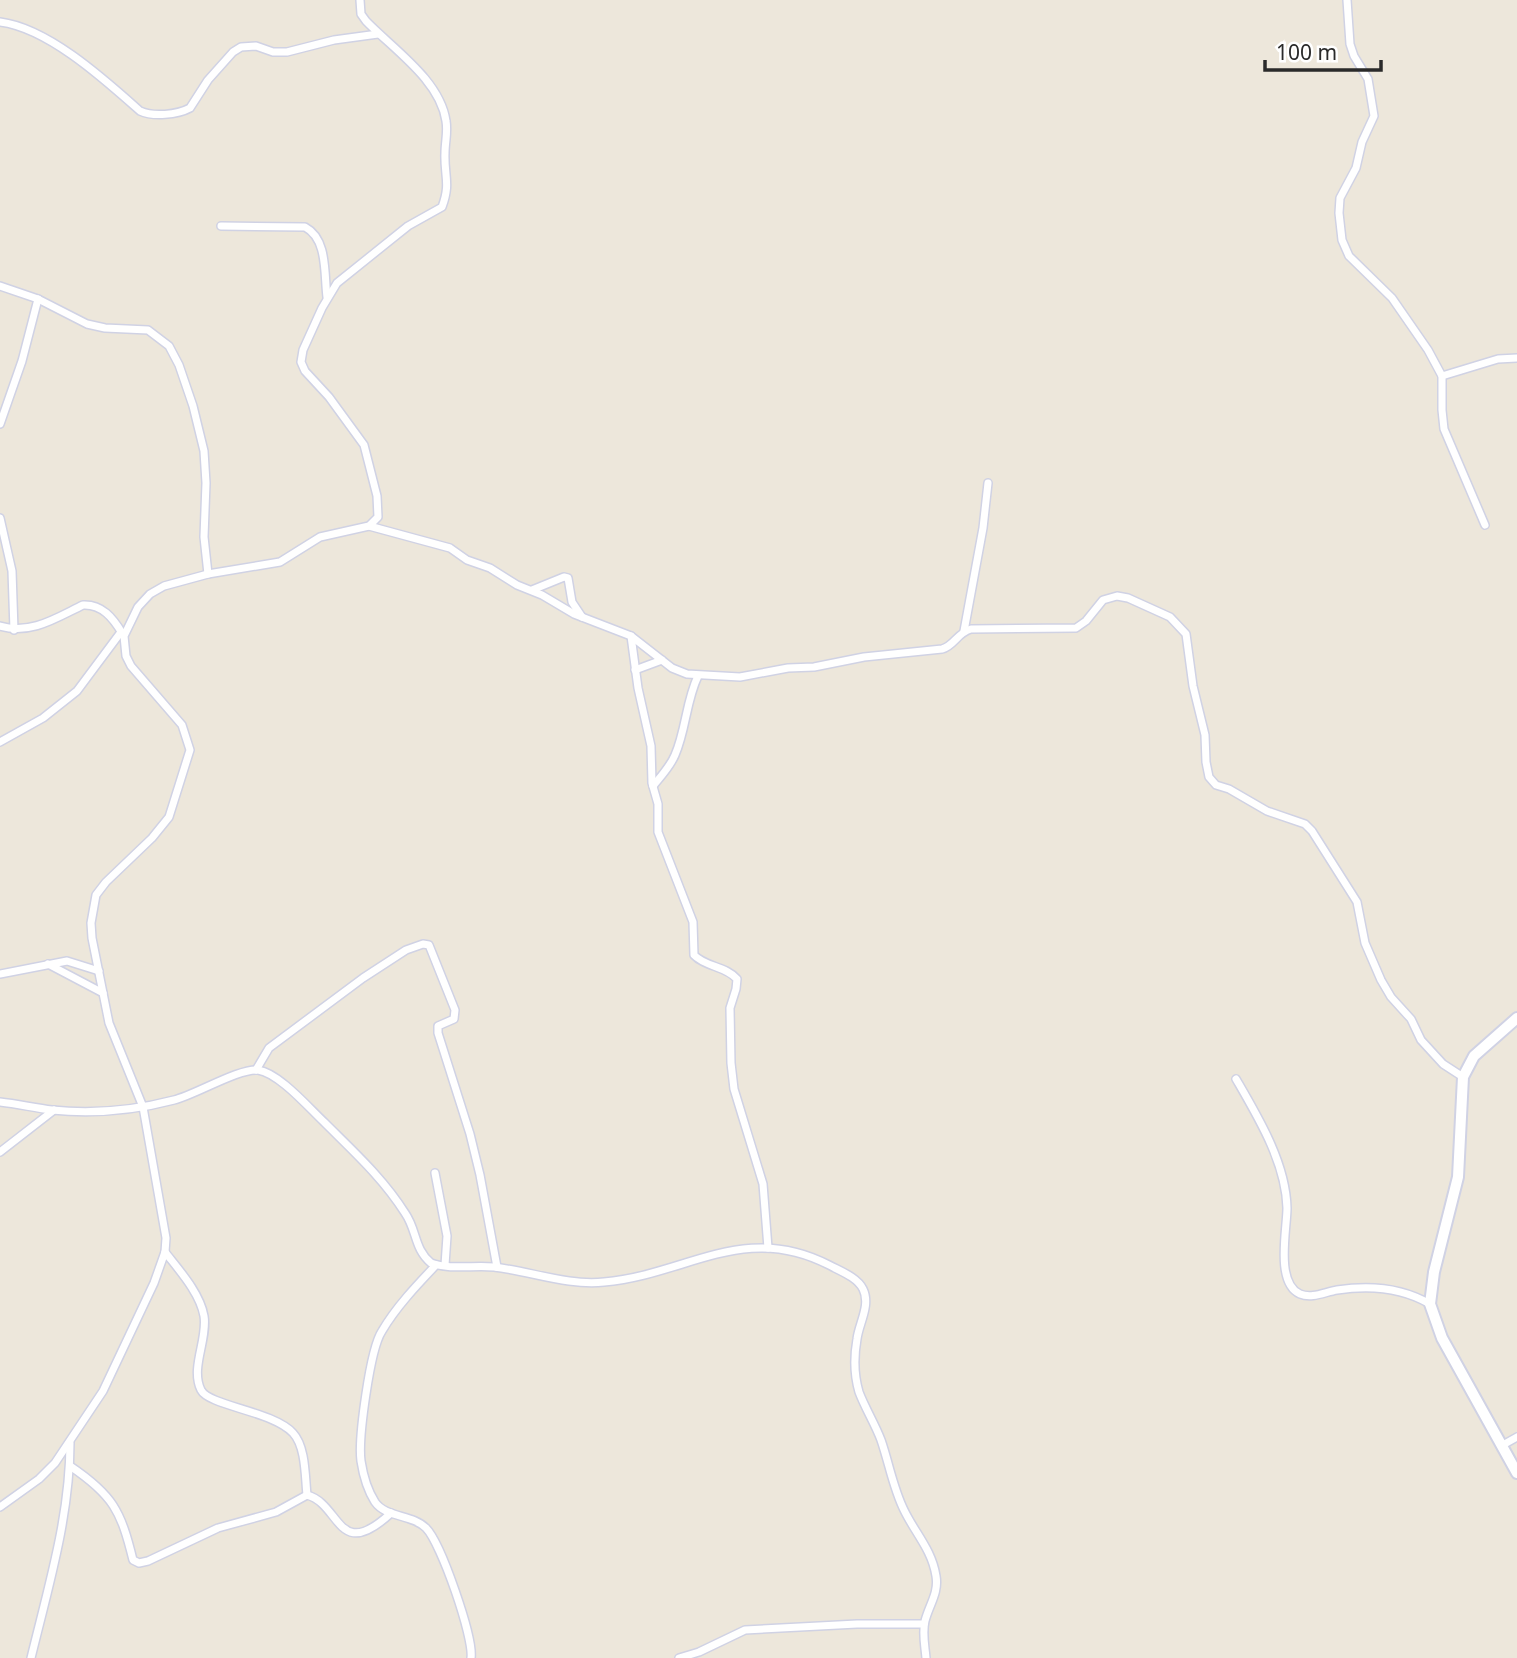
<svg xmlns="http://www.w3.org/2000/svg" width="1517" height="1658" viewBox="0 0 1517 1658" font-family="'Noto Sans',sans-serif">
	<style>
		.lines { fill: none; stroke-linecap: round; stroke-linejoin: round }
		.street-casing { stroke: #d0d2e4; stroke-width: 10 }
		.secondary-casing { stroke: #d0d2e4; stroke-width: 14 }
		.street { stroke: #fff; stroke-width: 7 }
		.secondary { stroke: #fff; stroke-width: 10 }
	</style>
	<rect width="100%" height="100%" fill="#ede7db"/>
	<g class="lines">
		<defs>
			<g id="street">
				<polyline points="1347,0 1350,44 1354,56 1368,79 1374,116 1362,142 1356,168 1340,198 1339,213 1342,240 1349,256 1392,298 1428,350 1442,376 1442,410 1444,429 1485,525"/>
				<path d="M 0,22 C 48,28 104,79 140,111 C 153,117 177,115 190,108 L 208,80 L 233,52 L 241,47 L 256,46 L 273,52 L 287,52 L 334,40 L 378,34"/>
				<path d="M 221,226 L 305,227 C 328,239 324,274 327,297"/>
				<polyline points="0,286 38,299 87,324 105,328 148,330 169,346 179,365 193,406 204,451 206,483 204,537 208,574"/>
				<polyline points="1442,376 1498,359 1517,358"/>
				<polyline points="0,424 22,361 38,299"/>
				<polyline points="0,518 12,571 14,630"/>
				<path d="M 369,526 L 450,548 L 467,560 L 490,568 L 517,585 L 542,595 L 574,614 L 631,636 L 672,668 L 687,674 L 740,677 L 788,668 L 814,667 L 864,657 L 942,649 C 954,646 957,633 971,629 L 1076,628 L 1086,621 L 1103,600 L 1117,596 L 1128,598 L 1170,617 L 1186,634 L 1193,686 L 1205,735 L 1206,762 L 1209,777 L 1216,785 L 1229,789 L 1267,811 L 1305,824 L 1312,831 L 1357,902 L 1365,943 L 1381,980 L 1391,997 L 1411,1019 L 1421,1040 L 1443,1064 L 1463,1077"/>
				<polyline points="532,590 564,577 568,578 572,602 582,617"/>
				<path d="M 0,626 C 31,635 56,618 83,605 C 102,604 113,618 122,633"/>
				<polyline points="964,631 983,528 988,483"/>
				<path d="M 631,636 L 638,688 L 651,746 L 652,783 L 658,804 L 658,832 L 693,922 L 694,955 C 705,967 726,966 737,979 L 736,989 L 730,1008 L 731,1063 L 734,1089 L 763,1184 L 768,1248"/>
				<polyline points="635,670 662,660"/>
				<polyline points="0,742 43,718 77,691 121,632"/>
				<path d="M 653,786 C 661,776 670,767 675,755 C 686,730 686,701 698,676"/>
				<polyline points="48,964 103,993"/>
				<polyline points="0,974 67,961 99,971"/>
				<polyline points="256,1070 269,1048 363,978 406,950 423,944 429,945 455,1010 454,1019 438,1026 438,1033 470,1134 480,1175 497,1267"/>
				<path d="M 1236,1079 C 1258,1117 1286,1163 1287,1208 C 1287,1229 1275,1283 1300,1294 C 1312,1299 1325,1292 1337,1290 C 1369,1285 1401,1287 1430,1304"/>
				<path d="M 0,1102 C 18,1104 35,1108 52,1110 C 92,1114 136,1110 174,1100 C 195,1095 239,1068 258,1070 C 279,1073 309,1108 324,1122 C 353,1151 383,1178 405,1213 C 417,1230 414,1249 431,1263 C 450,1270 474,1265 494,1267 C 530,1271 568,1286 604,1282 C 686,1275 744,1221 829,1265 C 840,1271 857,1277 863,1289 C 871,1305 859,1323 857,1339 C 854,1356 854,1375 859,1392 C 865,1408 875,1424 881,1440 C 889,1463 893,1488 904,1510 C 915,1533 932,1550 936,1576 C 939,1593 929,1605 925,1621 C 922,1633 925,1646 926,1658"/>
				<polyline points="0,1152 54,1110"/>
				<polyline points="435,1173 447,1236 445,1265"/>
				<path d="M 165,1252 C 179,1270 200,1293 204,1316 C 208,1339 190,1368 201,1390 C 209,1406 273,1411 293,1433 C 306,1447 305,1477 307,1495"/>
				<path d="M 436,1265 C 417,1285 396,1307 382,1331 C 370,1349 358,1439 361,1461 C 363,1474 368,1491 375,1502 C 386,1518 412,1514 426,1528 C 441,1543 474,1638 471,1658"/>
				<polyline points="1501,1446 1517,1437"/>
				<path d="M 70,1466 C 113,1495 121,1511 133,1560 L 139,1563 L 148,1561 L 218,1528 L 276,1512 L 307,1495 C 341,1504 337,1563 391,1513"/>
				<path d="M 0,1507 L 39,1479 L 55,1463 L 103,1391 L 154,1283 L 165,1252 L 166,1238 L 143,1107 L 109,1023 L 92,938 L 91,923 L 96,895 L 106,882 L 152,838 L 169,817 L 190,750 L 182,725 L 131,666 L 126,656 L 124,636 L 138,607 L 150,594 L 164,586 L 208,574 L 280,562 L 320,537 L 369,526 L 378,517 L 377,496 L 364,445 L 329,397 L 305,371 L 301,362 L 303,350 L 322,308 L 337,283 L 408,226 L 442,207 C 451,183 444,176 445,153 C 445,142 448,132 446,121 C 440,80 393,49 366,21 L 361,14 L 360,0"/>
				<path d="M 31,1658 C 48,1588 70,1516 70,1443"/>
				<polyline points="679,1658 699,1652 745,1630 857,1624 924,1624"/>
			</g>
			<polyline id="secondary" points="1517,1018 1474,1056 1463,1077 1458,1177 1434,1272 1430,1304 1442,1338 1517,1473"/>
		</defs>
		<!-- street casing -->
		<use href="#street" class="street-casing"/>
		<!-- secondary casing -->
		<use href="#secondary" class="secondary-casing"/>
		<!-- street -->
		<use href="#street" class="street"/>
		<!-- secondary -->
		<use href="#secondary" class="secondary"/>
	</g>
	<!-- scale -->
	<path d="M1265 60v10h116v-10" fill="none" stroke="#2a2a2a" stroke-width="3.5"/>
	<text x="1276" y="60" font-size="21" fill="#2a2a2a" stroke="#ffffff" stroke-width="5" paint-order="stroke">100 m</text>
</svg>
